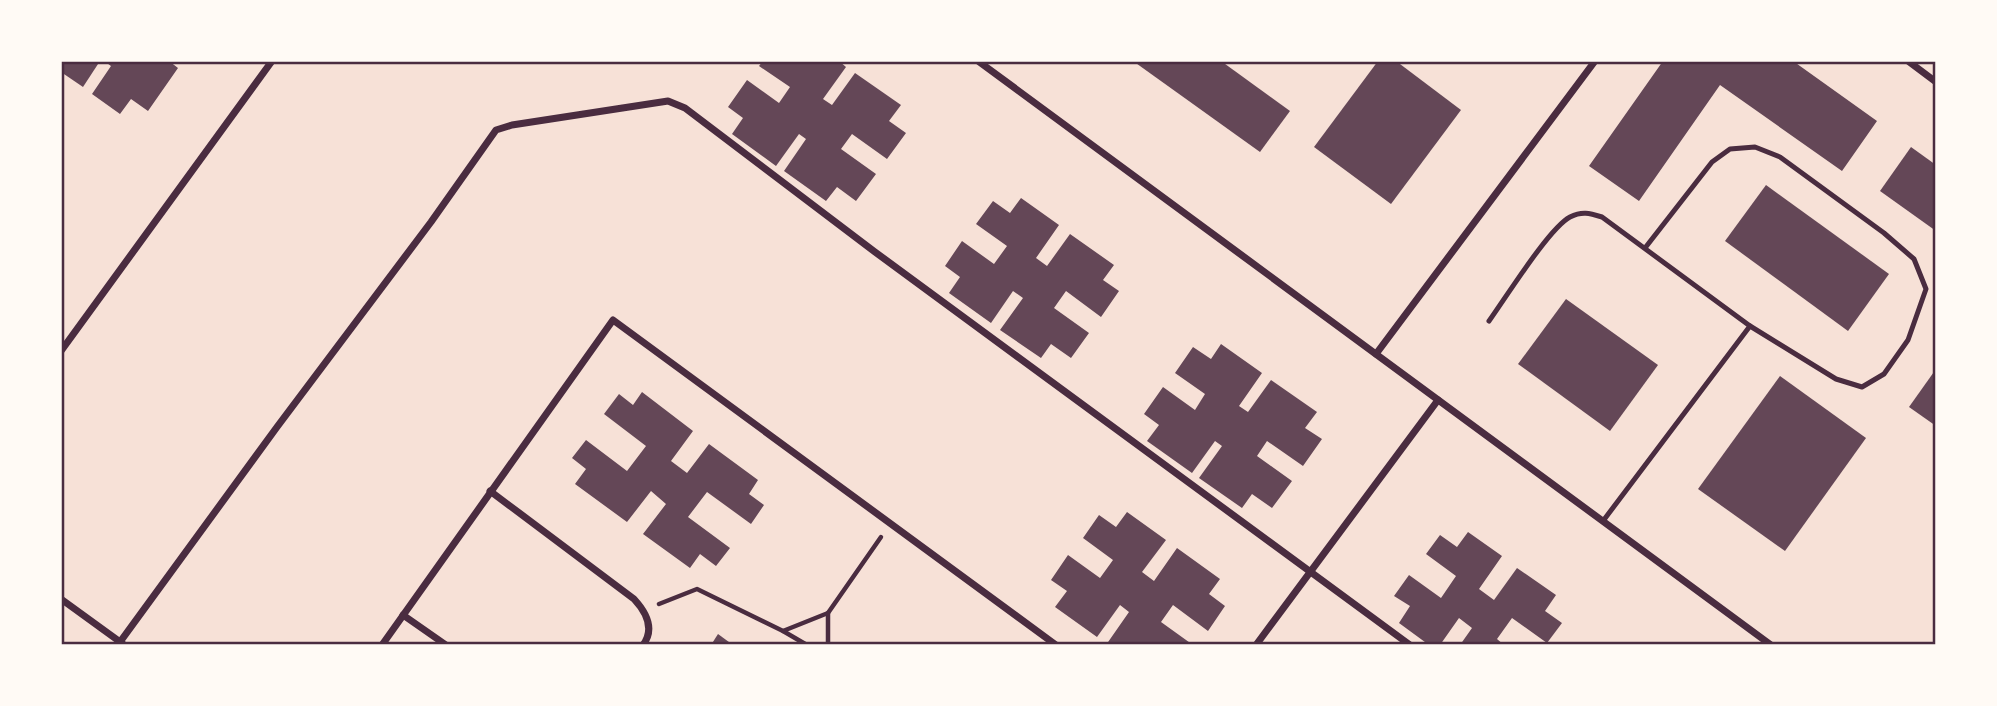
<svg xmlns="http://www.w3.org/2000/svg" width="1997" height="706" viewBox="0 0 1997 706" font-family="Montserrat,sans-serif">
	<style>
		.building { fill: #644757 }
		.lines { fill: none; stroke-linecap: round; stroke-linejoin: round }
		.path { stroke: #4a2c40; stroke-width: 4.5 }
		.service { stroke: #4a2c40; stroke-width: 5 }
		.minor { stroke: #4a2c40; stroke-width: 7 }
		.neatline { fill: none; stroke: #4a2c40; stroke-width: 2.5 }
	</style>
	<rect width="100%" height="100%" fill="#f7e1d7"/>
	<!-- building -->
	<g class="building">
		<polygon points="61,61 100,61 83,87 61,72"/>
		<polygon points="104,61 169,61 178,68 148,111 131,99 120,114 92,94 111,66"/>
		<polygon points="763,61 839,61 846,67 823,99 832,105 855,73 901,105 889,121 906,133 887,159 852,134 841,149 876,174 856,201 837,187 826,201 784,171 806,139 799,134 776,166 732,134 743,118 728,107 747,80 779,103 790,87 759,66"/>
		<polygon points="1133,61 1221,61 1290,111 1260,152"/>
		<polygon points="1378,61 1396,61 1461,110 1391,204 1314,147"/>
		<polygon points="1663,61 1793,61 1877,121 1842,171 1720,85 1639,201 1589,166"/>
		<polygon points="1911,147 1936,165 1936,231 1880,191"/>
		<polygon points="1766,185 1889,274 1848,331 1725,241"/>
		<polygon points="1021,198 1059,225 1036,258 1047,266 1070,234 1114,265 1103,280 1119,291 1101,317 1066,291 1054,308 1089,333 1071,358 1051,344 1041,358 1000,330 1023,298 1013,291 991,323 949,293 960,277 945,266 962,241 994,264 1007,246 976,224 993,201 1010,213"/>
		<polygon points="1566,299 1658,365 1610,431 1518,364"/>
		<polygon points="1221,344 1262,373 1239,406 1248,412 1271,380 1317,412 1305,428 1322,439 1303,466 1267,441 1257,456 1292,481 1272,508 1252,494 1242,508 1199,478 1222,446 1215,441 1192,473 1147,441 1159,425 1144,414 1163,387 1195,410 1205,394 1175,373 1193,347 1211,359"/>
		<polygon points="1936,369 1936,426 1909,407"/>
		<polygon points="1780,376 1866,438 1785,551 1698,489"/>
		<polygon points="642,392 693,431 671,461 687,473 709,444 758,480 749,494 764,505 751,524 707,492 688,517 730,548 716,566 700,554 690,568 643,534 666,504 651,491 627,522 575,484 586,469 572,458 586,440 627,471 646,446 604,414 619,394 633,405"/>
		<polygon points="1127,512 1166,540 1142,572 1154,581 1177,548 1220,579 1209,594 1225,606 1208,631 1173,605 1161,622 1193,645 1106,645 1129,612 1120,605 1097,637 1055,607 1067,591 1051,580 1068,555 1100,578 1113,560 1083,538 1099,515 1116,527"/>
		<polygon points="1468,532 1502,556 1479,589 1494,600 1517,568 1556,595 1545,611 1562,623 1547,643 1512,618 1497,639 1504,645 1460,645 1472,628 1459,618 1440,645 1429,645 1399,623 1410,606 1394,596 1409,575 1441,598 1456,576 1426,554 1440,535 1457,547"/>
		<polygon points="718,634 733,645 711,645"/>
	</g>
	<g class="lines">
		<!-- path -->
		<g class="path">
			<polyline points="659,604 697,589 783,631 807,645"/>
			<polyline points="783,631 828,613 881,537"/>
			<polyline points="828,645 828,613"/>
		</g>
		<!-- service -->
		<g class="service">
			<path d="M 1489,321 C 1505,299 1549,228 1570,217 C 1582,211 1589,213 1602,217 L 1750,326 L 1836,379 L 1862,387 L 1884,374 L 1908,340 L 1926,289 L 1914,259 L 1884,233 L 1780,157 L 1755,147 L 1730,149 L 1712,162 L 1645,248"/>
			<polyline points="1603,521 1750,326"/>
		</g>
		<!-- minor -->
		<g class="minor">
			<polyline points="978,61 1771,645"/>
			<polyline points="1908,61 1936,82"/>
			<polyline points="61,351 272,61"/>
			<polyline points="1376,354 1595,61"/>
			<path d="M 490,491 L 634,599 C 646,612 655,629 643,645"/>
			<polyline points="61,599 123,644"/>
			<polyline points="403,615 446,645"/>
			<polyline points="120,642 277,427 431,222 496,130 512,125 668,101 685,108 875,252 1410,645"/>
			<polyline points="382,645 613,320 1056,645"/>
			<polyline points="1256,645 1438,400"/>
		</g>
	</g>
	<!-- border -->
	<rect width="1997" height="706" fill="none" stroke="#fffaf5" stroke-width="126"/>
	<rect x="63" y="63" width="1871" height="580" class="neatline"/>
</svg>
